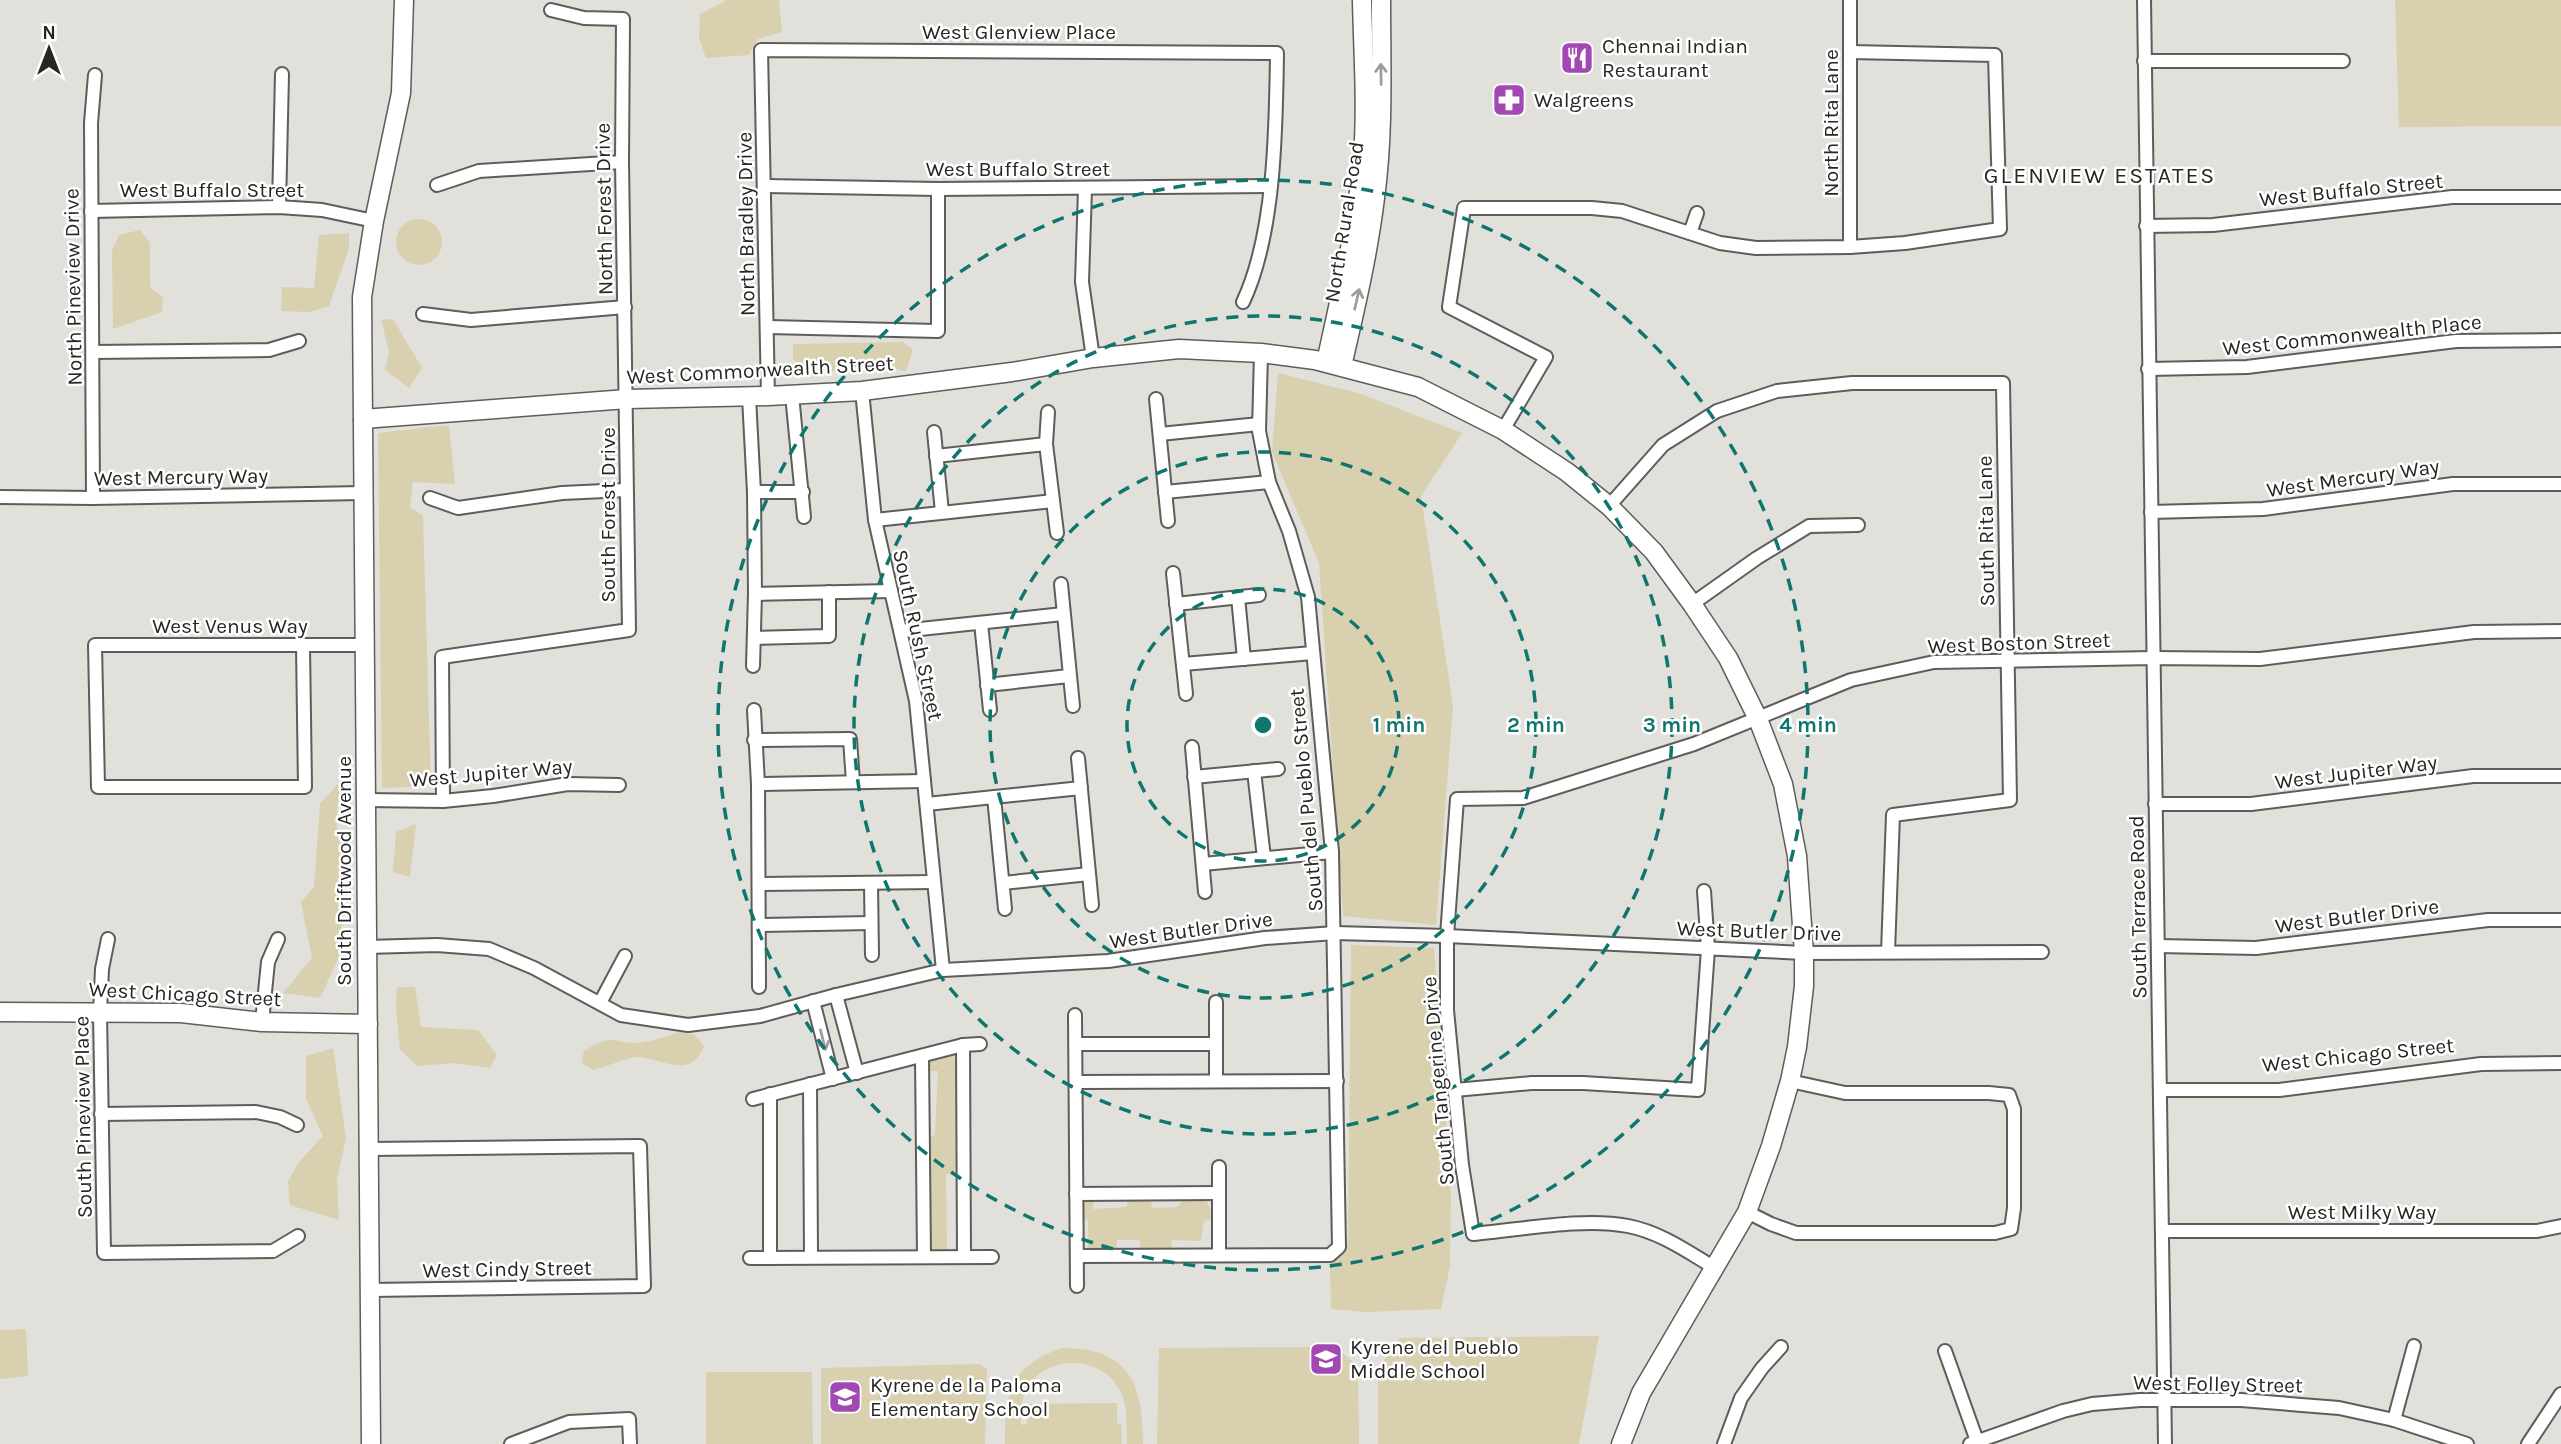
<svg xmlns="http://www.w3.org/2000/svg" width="2561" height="1444" viewBox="0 0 2561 1444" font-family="Karla,sans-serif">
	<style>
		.green { fill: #d8d0af }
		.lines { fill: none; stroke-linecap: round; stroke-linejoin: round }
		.street-casing { stroke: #5e5d59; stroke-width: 16 }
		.secondary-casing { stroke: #5e5d59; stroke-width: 21 }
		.street { stroke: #fff; stroke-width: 12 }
		.secondary { stroke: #fff; stroke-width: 18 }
		.oneway { stroke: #9d9d9c }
		.ring { fill: none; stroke: #0f766e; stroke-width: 3.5; stroke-dasharray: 12 9 }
		.labels { text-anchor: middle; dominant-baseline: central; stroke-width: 5; stroke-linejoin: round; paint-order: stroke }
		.street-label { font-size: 21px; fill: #262624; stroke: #fff }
		.poi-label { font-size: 21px; fill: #262624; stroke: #fff; text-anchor: start }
		.neighbourhood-label { font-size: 23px; letter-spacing: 2px; fill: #262624; stroke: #fff }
		.centre { fill: #0f766e; stroke: #fff; stroke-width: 3.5 }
		.ring-label { font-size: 21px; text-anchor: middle; font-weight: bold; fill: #0f766e; stroke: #fff; stroke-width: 5; stroke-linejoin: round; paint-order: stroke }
	</style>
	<rect width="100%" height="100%" fill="#e1e0da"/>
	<!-- green -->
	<g class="green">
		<polygon points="727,0 779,0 782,32 758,39 749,55 706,58 699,38 700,14"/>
		<polygon points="2395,0 2561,0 2561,126 2399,127"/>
		<circle cx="419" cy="242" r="23"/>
		<polygon points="140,230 150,243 150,287 163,297 162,312 113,329 112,251 119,235"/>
		<polygon points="349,233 349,248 329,306 309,312 281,311 282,287 314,288 319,235"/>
		<polygon points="393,319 422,368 409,388 385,370 389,351 381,320"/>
		<path d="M 903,342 L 913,350 L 906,371 C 876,364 843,364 815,378 L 793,359 L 793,344 Z"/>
		<polygon points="1278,373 1358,393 1462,433 1421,496 1453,706 1436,925 1343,916 1319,563 1272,452"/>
		<polygon points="449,425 455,484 413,482 410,507 423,516 431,786 382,788 378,433"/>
		<polygon points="341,780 336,822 346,866 343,887 340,955 320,998 283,993 312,958 301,902 314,887 320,804"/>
		<polygon points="416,824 410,877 393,872 396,832"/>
		<polygon points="1351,945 1434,948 1451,1195 1450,1266 1441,1309 1365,1312 1331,1309 1330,1262 1348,1242"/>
		<polygon points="397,987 415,987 421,1027 478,1030 497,1055 490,1068 453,1063 418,1066 400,1050 396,1009"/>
		<path d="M 679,1032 L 694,1035 L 704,1046 C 690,1082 662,1057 636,1057 C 631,1057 601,1068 593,1070 L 582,1063 L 584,1051 C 616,1030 617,1047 645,1042 C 656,1040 668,1036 679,1032 Z"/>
		<polygon points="333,1048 346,1138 337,1180 339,1220 290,1205 288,1182 299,1162 323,1136 306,1099 306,1056"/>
		<polygon points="939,1055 956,1057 955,1174 946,1174 947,1252 926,1247 928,1137 935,1135 938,1071 927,1071 929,1062"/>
		<polygon points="1087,1197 1093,1200 1093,1209 1127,1207 1128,1199 1151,1199 1152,1208 1177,1207 1184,1199 1205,1198 1210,1208 1211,1219 1204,1221 1201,1241 1172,1240 1171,1250 1140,1248 1140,1240 1117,1240 1117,1249 1088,1248 1088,1220 1079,1218 1079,1206"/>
		<polygon points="26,1329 28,1376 0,1379 0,1330"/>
		<polygon points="1599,1336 1579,1444 1378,1444 1378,1369 1400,1338"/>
		<polygon points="1335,1347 1358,1366 1359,1444 1157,1444 1159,1348"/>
		<path d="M 1062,1348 C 1130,1348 1143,1384 1143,1444 L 1127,1444 C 1126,1430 1128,1415 1124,1401 C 1113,1357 1050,1349 1027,1388 C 1021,1400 1021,1412 1021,1425 L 1027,1424 L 1027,1404 L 1117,1403 L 1117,1423 L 1121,1424 L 1122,1444 L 1005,1444 C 1005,1392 1010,1366 1062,1348 Z"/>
		<polygon points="980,1364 987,1369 985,1444 821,1444 821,1368"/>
		<polygon points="706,1372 812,1372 813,1444 706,1444"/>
	</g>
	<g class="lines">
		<defs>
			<g id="street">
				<polyline points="2144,0 2165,1444"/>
				<polyline points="2144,61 2343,61"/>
				<polyline points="437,185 479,171 622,162"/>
				<polyline points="765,186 938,189 1270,186"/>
				<polyline points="1085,189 1082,282 1093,358"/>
				<polyline points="279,207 282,74"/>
				<polyline points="91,211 279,207 322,210 374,221"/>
				<polyline points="2146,226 2213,225 2452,197 2561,197"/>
				<polyline points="1690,233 1697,213"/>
				<polyline points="1850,247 1850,0"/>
				<polyline points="423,314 471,320 625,307"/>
				<polyline points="768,327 938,331 938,189"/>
				<polyline points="93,352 269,350 299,341"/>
				<polyline points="2148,369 2247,367 2456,341 2561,340"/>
				<polyline points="862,391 875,520 916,701 943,970"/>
				<polyline points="792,395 804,517"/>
				<path d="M 768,396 L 761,50 L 1277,53 C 1276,128 1275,234 1243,302"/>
				<polyline points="749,397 754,492 755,594 753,666"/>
				<polyline points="1156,399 1168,521"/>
				<polyline points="1048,412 1046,444 1057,533"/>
				<polyline points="1503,430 1546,357 1449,307 1464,208 1592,208 1622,211 1720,243 1756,248 1850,247 1905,243 2000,229 1995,55 1850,52"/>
				<polyline points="934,432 942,512"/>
				<polyline points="1160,434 1259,424"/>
				<polyline points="936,456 1046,444"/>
				<polyline points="754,492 803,492"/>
				<polyline points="1165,492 1269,482"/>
				<polyline points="0,497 93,498 363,493"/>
				<polyline points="93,498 91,123 95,75"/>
				<polyline points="430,498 458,508 562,493 626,490"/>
				<polyline points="1609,506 1663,445 1717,411 1777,391 1852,383 2003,383 2010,800 1893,815 1888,952"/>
				<polyline points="2151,512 2263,509 2453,484 2561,484"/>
				<polyline points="875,520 1053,501"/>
				<polyline points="1173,573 1186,694"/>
				<polyline points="1061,584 1073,706"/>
				<polyline points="755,594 891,591"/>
				<polyline points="1238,597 1244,659"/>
				<polyline points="1176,604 1259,595"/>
				<polyline points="1692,604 1757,558 1809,526 1858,525"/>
				<polyline points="981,623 990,710"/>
				<polyline points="901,631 1063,614"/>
				<polyline points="754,638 829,636 829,592"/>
				<polyline points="303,646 305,787 98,787 95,645 365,645"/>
				<polyline points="1183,664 1313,653"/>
				<polyline points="987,685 1069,676"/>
				<polyline points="754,710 758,784 759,987"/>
				<polyline points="754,740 850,739 853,782"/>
				<polyline points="1192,747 1205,892"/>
				<polyline points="1078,758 1092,905"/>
				<polyline points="1254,771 1264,858"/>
				<polyline points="1194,777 1278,769"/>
				<polyline points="758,784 924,781"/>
				<polyline points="994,797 1005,909"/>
				<polyline points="366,800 443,801 493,796 568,784 619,785"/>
				<polyline points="443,801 442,657 629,630 622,162 623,19 584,18 551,10"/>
				<polyline points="927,804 1081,788"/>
				<polyline points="2155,804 2251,804 2473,776 2561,776"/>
				<polyline points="1203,864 1332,852"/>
				<polyline points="871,883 872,955"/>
				<polyline points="1003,883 1089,874"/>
				<polyline points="759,884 934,882"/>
				<polyline points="760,925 871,923"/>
				<polyline points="108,939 102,969 100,1012 104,1253 273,1251 298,1236"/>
				<polyline points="2158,946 2256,948 2488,920 2561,920"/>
				<polyline points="367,947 437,945 489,949 534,968 621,1015 688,1025 760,1016 836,995 943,970 1108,961 1265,938 1335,933 1447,936 1804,953 2042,952"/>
				<polyline points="836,995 857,1073"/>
				<polyline points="813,1001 833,1079"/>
				<polyline points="1216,1002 1216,1081"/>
				<polyline points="600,1003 625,956"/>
				<polyline points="1075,1015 1077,1286"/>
				<polyline points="262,1022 268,962 278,939"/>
				<polyline points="1076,1044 1216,1044"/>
				<polyline points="963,1045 964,1257"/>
				<polyline points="922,1056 924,1257"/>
				<polyline points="1076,1082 1337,1081"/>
				<polyline points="810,1084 811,1257"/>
				<polyline points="1455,1090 1532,1083 1583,1083 1698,1090 1708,949 1704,891"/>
				<polyline points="2160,1090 2279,1090 2481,1064 2561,1063"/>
				<polyline points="770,1094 770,1258"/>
				<polyline points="753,1099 963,1045 980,1044"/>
				<polyline points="101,1114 256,1112 280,1117 297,1125"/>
				<polyline points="369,1149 640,1146 644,1286 370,1290"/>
				<polyline points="1219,1167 1219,1255"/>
				<polyline points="1076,1194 1219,1193"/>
				<polyline points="1747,1212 1771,1224 1796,1233 1995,1233 2011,1229 2014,1208 2014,1109 2009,1095 1989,1093 1845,1093 1790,1081"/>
				<polyline points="2162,1231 2537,1231 2561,1226"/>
				<polyline points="1077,1256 1330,1255 1339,1247 1332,852 1308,597 1289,531 1269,482 1259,431 1261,353"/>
				<polyline points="750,1258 992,1257"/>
				<path d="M 1715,1268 C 1688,1252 1660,1232 1628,1226 C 1583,1217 1520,1230 1473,1234 L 1462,1165 L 1447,1010 L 1447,936 L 1457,799 L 1523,798 L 1694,744 L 1851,680 L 1934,662 L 2153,658 L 2260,659 L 2474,632 L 2561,631"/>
				<polyline points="1945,1351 1977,1441"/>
				<polyline points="2394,1420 2414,1346"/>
				<polyline points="511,1444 569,1422 629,1419 630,1444"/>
				<polyline points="1724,1444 1741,1398 1762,1368 1781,1347"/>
				<polyline points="1970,1444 2063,1411 2092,1404 2140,1400 2241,1400 2339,1408 2394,1420 2467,1444"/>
				<polyline points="2528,1444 2561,1394"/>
			</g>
			<g id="secondary">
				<path d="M 1326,362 C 1341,294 1357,226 1363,156 C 1367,104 1363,52 1362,0"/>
				<path d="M 1342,366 C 1355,310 1368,255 1375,198 C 1384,132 1381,66 1381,0"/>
				<polyline points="363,419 627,399 768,396 862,391 1012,372 1093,358 1179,349 1261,353 1315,360 1418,387 1503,430 1567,472 1609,506 1654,552 1692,604 1728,658 1758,719 1783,784 1797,856 1804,953 1804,986 1797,1047 1790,1081 1771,1146 1747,1212 1641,1393 1621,1444"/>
				<polyline points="0,1012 181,1013 262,1022 368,1024"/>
				<polyline points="371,1444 362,297 374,221 401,93 404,0"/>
			</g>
		</defs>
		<!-- street casing -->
		<use href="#street" class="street-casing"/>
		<!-- secondary casing -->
		<use href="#secondary" class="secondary-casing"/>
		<!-- street -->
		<use href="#street" class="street"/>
		<!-- secondary -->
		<use href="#secondary" class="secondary"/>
	</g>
	<!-- one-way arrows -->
	<defs><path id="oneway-shaft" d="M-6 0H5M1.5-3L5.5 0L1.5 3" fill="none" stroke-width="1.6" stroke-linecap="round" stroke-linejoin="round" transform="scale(1.75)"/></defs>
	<g class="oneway">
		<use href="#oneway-shaft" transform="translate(1381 74) rotate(-91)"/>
		<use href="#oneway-shaft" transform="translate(1357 299) rotate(-77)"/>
		<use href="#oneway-shaft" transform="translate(823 1040) rotate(76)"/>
	</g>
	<!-- distance rings -->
	<g class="ring">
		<circle cx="1263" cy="725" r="136"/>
		<circle cx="1263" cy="725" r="273"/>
		<circle cx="1263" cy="725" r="409"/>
		<circle cx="1263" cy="725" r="545"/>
	</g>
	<!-- icons -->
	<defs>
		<symbol id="restaurant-square" viewBox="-11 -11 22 22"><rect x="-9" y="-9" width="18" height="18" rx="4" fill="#a148b3" stroke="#fff"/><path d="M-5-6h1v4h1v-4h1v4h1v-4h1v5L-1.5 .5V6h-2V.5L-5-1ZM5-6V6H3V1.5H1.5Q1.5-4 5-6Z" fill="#fff"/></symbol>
		<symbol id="pharmacy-square" viewBox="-11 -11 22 22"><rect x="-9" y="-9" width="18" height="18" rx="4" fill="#a148b3" stroke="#fff"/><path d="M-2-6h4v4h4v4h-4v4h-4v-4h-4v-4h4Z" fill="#fff"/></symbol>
		<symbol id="school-square" viewBox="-11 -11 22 22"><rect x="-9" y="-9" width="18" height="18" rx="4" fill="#a148b3" stroke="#fff"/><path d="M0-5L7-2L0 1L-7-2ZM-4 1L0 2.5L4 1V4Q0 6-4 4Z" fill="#fff"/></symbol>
	</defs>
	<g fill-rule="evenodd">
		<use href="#restaurant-square" x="1558" y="39" width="38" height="38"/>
		<use href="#pharmacy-square" x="1490" y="81" width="38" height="38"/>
		<use href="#school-square" x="1307" y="1340" width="38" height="38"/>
		<use href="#school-square" x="826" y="1378" width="38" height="38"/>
	</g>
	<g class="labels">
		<!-- street labels -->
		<g class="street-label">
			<text x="1019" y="32">West Glenview Place</text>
			<text transform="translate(1831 123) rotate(-90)">North Rita Lane</text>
			<text x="1018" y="169">West Buffalo Street</text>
			<text x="212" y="190">West Buffalo Street</text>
			<text transform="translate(2351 190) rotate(-6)">West Buffalo Street</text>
			<text transform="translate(604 209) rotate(-91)">North Forest Drive</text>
			<text transform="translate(1344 222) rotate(-81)">North Rural Road</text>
			<text transform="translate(746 224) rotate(-91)">North Bradley Drive</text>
			<text transform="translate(73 287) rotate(-91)">North Pineview Drive</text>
			<text transform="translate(2352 335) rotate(-6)">West Commonwealth Place</text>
			<text transform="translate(760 370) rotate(-3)">West Commonwealth Street</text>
			<text transform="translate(181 477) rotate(-1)">West Mercury Way</text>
			<text transform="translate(2353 478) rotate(-8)">West Mercury Way</text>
			<text transform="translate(608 515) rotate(-90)">South Forest Drive</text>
			<text transform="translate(1986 531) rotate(-91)">South Rita Lane</text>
			<text x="230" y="626">West Venus Way</text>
			<text transform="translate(918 635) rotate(78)">South Rush Street</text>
			<text transform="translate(2019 643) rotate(-2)">West Boston Street</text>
			<text transform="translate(2356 772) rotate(-7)">West Jupiter Way</text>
			<text transform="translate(491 773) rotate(-5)">West Jupiter Way</text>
			<text transform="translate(1306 800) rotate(-95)">South del Pueblo Street</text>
			<text transform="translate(344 871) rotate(-90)">South Driftwood Avenue</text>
			<text transform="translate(2138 907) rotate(-91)">South Terrace Road</text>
			<text transform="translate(2357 916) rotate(-7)">West Butler Drive</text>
			<text transform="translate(1191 930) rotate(-8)">West Butler Drive</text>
			<text transform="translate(1759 931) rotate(2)">West Butler Drive</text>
			<text transform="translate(185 994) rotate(3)">West Chicago Street</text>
			<text transform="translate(2358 1055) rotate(-6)">West Chicago Street</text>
			<text transform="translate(1438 1081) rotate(-95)">South Tangerine Drive</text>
			<text transform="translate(83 1117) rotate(-91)">South Pineview Place</text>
			<text x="2362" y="1212">West Milky Way</text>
			<text transform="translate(507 1269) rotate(-1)">West Cindy Street</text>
			<text transform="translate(2218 1384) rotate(1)">West Folley Street</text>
		</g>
		<!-- poi labels -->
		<g class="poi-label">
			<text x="1602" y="46">Chennai Indian<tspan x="1602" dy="24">Restaurant</tspan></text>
			<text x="1534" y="100">Walgreens</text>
			<text x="1350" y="1347">Kyrene del Pueblo<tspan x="1350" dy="24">Middle School</tspan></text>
			<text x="870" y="1385">Kyrene de la Paloma<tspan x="870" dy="24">Elementary School</tspan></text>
		</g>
		<!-- neighbourhood labels -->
		<g class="neighbourhood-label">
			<text x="2100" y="175">GLENVIEW ESTATES</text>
		</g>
	</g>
	<circle cx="1263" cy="725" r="10" class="centre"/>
	<g class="ring-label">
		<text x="1399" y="732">1 min</text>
		<text x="1536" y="732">2 min</text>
		<text x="1672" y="732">3 min</text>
		<text x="1808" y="732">4 min</text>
	</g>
	<!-- north arrow -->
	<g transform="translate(49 49)" stroke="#ffffff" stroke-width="5" paint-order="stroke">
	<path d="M0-5L12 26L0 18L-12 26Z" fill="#262624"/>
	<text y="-10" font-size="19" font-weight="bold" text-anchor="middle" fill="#262624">N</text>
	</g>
</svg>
